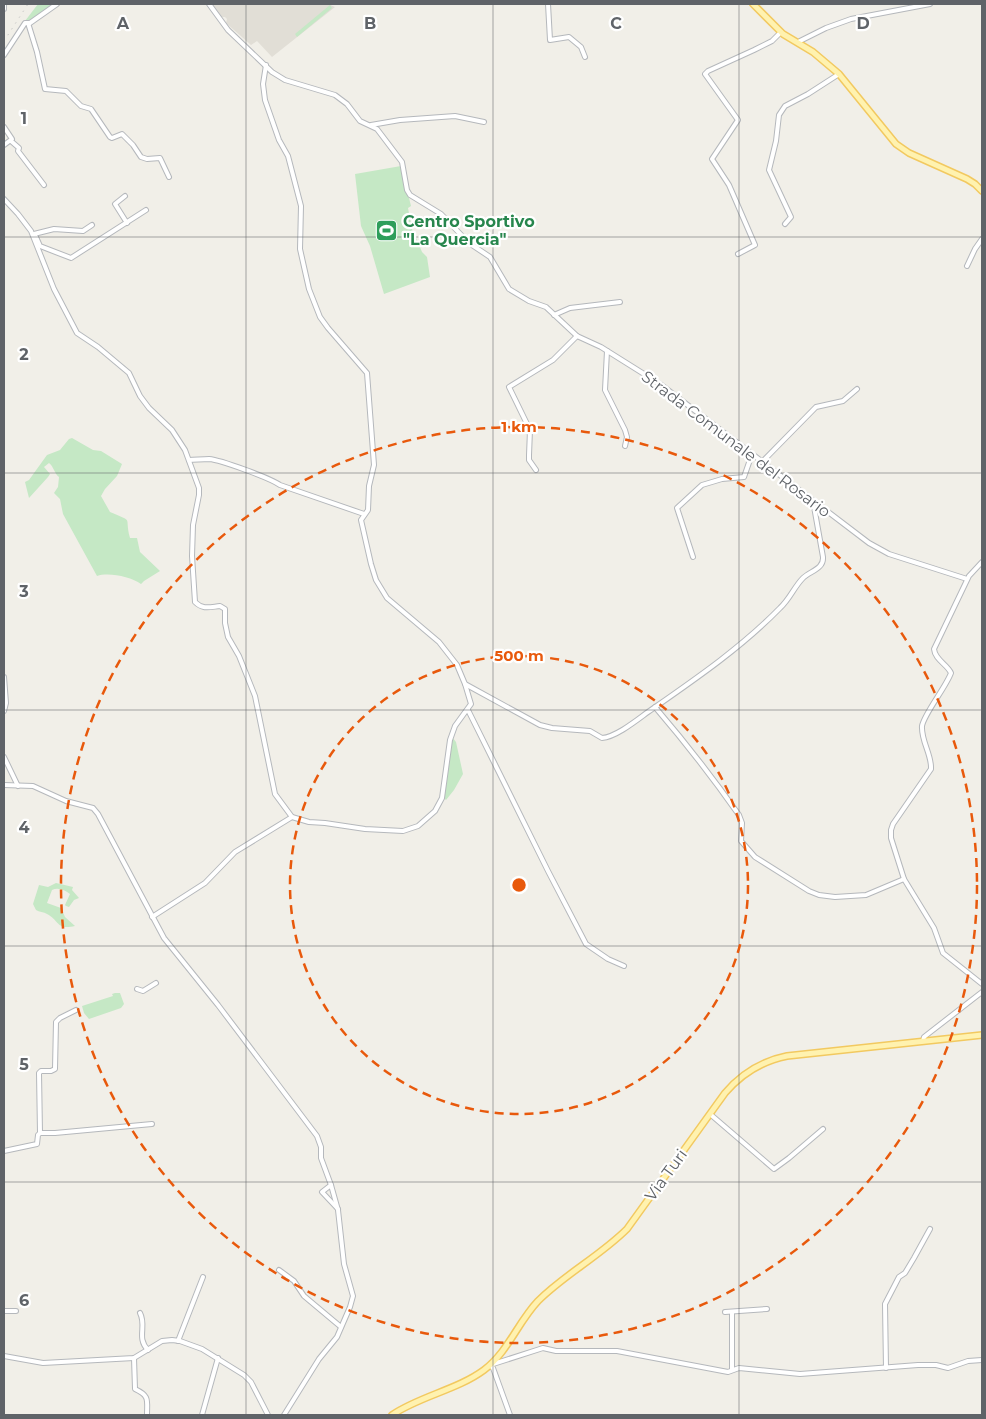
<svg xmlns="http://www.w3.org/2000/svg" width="986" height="1419" viewBox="0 0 986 1419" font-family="Montserrat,sans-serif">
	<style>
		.education { fill: #e1ded6 }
		.green { fill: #c5e8c5 }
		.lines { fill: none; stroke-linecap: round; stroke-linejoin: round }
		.minor-casing { stroke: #b5b8bc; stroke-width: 6 }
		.major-casing { stroke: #f2c960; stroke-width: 8 }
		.minor { stroke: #fff; stroke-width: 4 }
		.major { stroke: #fff2af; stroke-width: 5 }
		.rail { stroke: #b6b7b8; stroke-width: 1; stroke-dasharray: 1 6; stroke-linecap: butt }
		.grid { fill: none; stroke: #5f6368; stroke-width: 1; stroke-opacity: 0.55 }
		.ring { fill: none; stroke: #e8590c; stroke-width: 2.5; stroke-dasharray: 9 6 }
		.labels { text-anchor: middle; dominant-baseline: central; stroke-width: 4.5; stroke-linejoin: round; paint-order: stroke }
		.leisure-label { font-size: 16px; font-weight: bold; fill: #27864d; stroke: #fff; text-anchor: start }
		.street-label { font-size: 16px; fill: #5f6368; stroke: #fff }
		.grid-label { font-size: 16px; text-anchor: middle; font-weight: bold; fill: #5f6368; stroke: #fff; stroke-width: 4.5; stroke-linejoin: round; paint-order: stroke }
		.centre { fill: #e8590c; stroke: #fff; stroke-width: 2.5 }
		.ring-label { font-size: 15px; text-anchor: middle; font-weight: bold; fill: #e8590c; stroke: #fff; stroke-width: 4.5; stroke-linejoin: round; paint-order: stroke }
	</style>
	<rect width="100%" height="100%" fill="#f1efe8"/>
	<!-- education -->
	<polygon class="education" points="216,4 328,4 335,7 272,57 257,41 251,45 226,23 227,19 225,17 221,17 213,5"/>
	<!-- green -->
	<g class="green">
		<polygon points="38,4 56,4 30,21 25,21"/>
		<polygon points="330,5 332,8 297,37 295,34"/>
		<polygon points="401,166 411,206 408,208 413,234 415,235 422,252 427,257 430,277 384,294 370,246 361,226 355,174"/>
		<path d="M 72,438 L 93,450 L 101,451 L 122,464 L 117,476 L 105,489 L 101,496 L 110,512 C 135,523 124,515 130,538 L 137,538 L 140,552 L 160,571 L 144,581 L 141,584 C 131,577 109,572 97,576 L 63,514 L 60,499 L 54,493 L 58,487 L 59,477 C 54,473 54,467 49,463 L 44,467 L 50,474 L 48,477 L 29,498 L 25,482 L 29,480 L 47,455 L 60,450 L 69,439 Z"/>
		<path d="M 452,737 L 456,742 L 463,774 L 454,790 L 446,800 L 443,797 C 450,778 446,757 452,737 Z"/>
		<path d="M 56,883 L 73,887 L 72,890 L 79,898 L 74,900 L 69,907 L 66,906 L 65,905 L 70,894 C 65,890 58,887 52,890 L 47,903 L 61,908 L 65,917 L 75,926 C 56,930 60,921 47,914 C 44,912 39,912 36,910 L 33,904 L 39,885 L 48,887 Z"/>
		<polygon points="115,993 120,993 124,1004 121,1008 89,1019 84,1013 82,1006 113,996 112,994"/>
	</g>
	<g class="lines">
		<defs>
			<g id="minor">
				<polyline points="209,4 228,30 272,72 285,80 335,95 347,104 360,121 377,129 402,162 407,190 410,195 441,214 469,243 490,257 509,289 529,301 546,307 577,336 601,347 660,384 869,543 889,554 967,579"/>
				<polyline points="548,4 550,40 569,37 581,47 585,57"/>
				<polyline points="4,9 4,4"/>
				<polyline points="28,23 37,52 45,89 66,91 81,106 91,109 110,137 112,138 122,134 133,145 141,157 147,159 160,158 169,177"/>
				<polyline points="798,42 826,28 851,19 930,4"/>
				<polyline points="4,55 25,23 30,23 57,4"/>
				<path d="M 266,65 L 263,84 L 265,100 L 279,140 L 288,156 L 301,206 L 300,249 L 309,289 L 320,317 L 328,328 L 367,373 L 374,465 L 369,486 L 368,510 L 361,520 L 371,564 L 376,580 L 387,598 L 439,642 L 457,665 L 465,684 L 540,725 L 552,728 L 590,731 L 602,738 C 616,737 637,720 648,712 C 694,680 741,648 780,608 C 790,599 794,587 803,578 C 810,571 824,569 823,557 L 813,501"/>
				<polyline points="371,125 400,120 455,116 484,122"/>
				<polyline points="4,127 12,139 4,145"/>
				<polyline points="11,141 19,148 18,151 44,185"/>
				<polyline points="125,196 115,204 127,223"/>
				<path d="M 4,199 L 18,214 L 31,231 L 54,289 L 77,333 L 98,347 L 129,373 L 140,396 L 149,408 L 172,430 L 185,450 L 199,488 L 199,495 L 193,525 L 192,556 L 195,602 C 203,610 210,607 220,606 L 225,609 L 225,623 L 228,637 L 239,656 L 255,696 L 275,794 L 292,817"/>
				<polyline points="785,224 791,217 769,170 776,141 779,115 785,106 808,94 839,74"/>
				<polyline points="34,234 54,229 83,231 92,225"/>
				<polyline points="36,237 40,246 71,258 146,210"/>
				<polyline points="738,254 755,245 729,185 712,159 738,120 705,74 708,71 754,50 772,41 781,32"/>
				<polyline points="967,266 975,249 982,239"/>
				<polyline points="554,315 570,308 620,302"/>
				<polyline points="607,351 605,390 625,430 627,437 625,446"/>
				<path d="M 189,460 C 195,460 202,459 209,459 C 221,460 270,478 280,485 L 364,514"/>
				<polyline points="762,462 816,407 843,401 857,389"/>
				<polyline points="536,470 529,460 529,455 530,430 509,387 553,360 577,336"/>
				<polyline points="693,557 677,508 702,485 722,479 744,477 752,454"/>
				<path d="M 982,562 L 969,576 L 934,649 C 935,660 947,664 951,673 C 946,687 924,714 922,726 C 921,741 932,755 931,769 L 893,824 L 891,830 L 891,838 L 904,879 L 934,928 L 943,953 L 982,984"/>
				<polyline points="4,677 6,703 4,711"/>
				<path d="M 655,707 C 685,742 713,778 739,815 L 742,823 L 741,841 L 755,857 L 809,891 L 819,895 L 835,897 L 866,895 L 904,879"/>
				<polyline points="468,710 548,871 586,944 608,959 624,966"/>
				<polyline points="4,757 18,786"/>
				<polyline points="4,785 33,786 66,801 93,808 98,814 164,938 218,1005 317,1136 321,1147 321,1158 331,1185 338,1210 344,1264 353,1296 350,1307 337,1337 319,1359 284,1415"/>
				<polyline points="152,917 205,883 235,852 292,817 309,822 325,823 365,829 403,831 418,826 435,811 442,798 450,740 455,726 471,704 465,684"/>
				<polyline points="137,989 143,991 156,983"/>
				<polyline points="923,1041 924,1037 982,992"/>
				<polyline points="710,1114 774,1169 789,1158 823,1129"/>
				<polyline points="40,1133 55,1133 152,1124"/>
				<polyline points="4,1151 37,1144 38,1135 40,1133 39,1073 41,1071 51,1071 55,1069 56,1022 60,1018 76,1010"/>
				<polyline points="331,1185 322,1192 338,1209"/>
				<polyline points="279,1270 294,1281 304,1296 341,1327"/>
				<polyline points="4,1311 16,1311"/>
				<polyline points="725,1312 767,1309"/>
				<polyline points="732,1312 732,1369"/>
				<path d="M 140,1313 C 147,1326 136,1338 148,1350"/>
				<polyline points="178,1341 203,1277"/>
				<polyline points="4,1356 43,1363 134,1358 162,1341 172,1340 180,1341 202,1349 244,1375 251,1382 268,1415"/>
				<path d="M 134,1358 L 135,1389 C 150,1396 147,1400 147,1415"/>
				<polyline points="886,1368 885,1304 899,1277 905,1273 914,1258 930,1229"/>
				<polyline points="202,1415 218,1358"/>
				<polyline points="510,1415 493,1368 490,1365 543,1348 556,1351 617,1351 728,1372 739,1368 800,1374 918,1365 936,1365 948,1368 968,1361 982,1360"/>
			</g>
			<g id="major">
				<polyline points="753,4 783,34 813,52 839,74 896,144 909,153 967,179 975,184 982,191"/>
				<path d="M 392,1415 C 420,1396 457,1390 484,1370 C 508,1352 518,1322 538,1301 C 565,1274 600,1256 627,1229 L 725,1093 C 742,1073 762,1061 787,1056 L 982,1035"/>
			</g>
		</defs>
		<!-- minor casing -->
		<use href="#minor" class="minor-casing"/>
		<!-- major casing -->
		<use href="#major" class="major-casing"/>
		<!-- minor -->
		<use href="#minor" class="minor"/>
		<!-- major -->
		<use href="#major" class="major"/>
		<!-- rail -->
		<polyline class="rail" points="4,41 28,4"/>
	</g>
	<!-- grid -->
	<path class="grid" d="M 246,4 L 246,1415M 493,4 L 493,1415M 739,4 L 739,1415M 4,237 L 982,237M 4,473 L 982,473M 4,710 L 982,710M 4,946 L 982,946M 4,1182 L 982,1182"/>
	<!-- distance rings -->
	<g class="ring">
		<circle cx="519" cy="885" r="229"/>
		<circle cx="519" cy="885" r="458"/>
	</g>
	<!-- icons -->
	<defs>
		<symbol id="stadium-square" viewBox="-11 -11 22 22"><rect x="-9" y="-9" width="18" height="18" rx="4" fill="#2e9e5b" stroke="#fff"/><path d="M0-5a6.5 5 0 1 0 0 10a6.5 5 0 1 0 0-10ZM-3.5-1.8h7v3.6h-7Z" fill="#fff"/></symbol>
	</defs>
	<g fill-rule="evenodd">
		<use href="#stadium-square" x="374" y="218" width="25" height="25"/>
	</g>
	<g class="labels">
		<!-- leisure labels -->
		<g class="leisure-label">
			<text x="403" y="221">Centro Sportivo<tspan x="403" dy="18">"La Quercia"</tspan></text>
		</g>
		<!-- street labels -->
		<g class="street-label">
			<text transform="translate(736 444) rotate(37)">Strada Comunale del Rosario</text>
			<text transform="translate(666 1175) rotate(-54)">Via Turi</text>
		</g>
	</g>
	<g class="grid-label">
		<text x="123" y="29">A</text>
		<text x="370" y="29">B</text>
		<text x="616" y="29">C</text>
		<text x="863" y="29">D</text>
		<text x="24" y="124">1</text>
		<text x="24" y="360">2</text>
		<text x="24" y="597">3</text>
		<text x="24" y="833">4</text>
		<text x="24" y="1070">5</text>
		<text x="24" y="1306">6</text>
	</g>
	<circle cx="519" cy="885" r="8" class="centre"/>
	<g class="ring-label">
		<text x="519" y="432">1 km</text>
		<text x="519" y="661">500 m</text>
	</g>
	<!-- border -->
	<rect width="986" height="1419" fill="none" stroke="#5f6368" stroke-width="10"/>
</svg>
